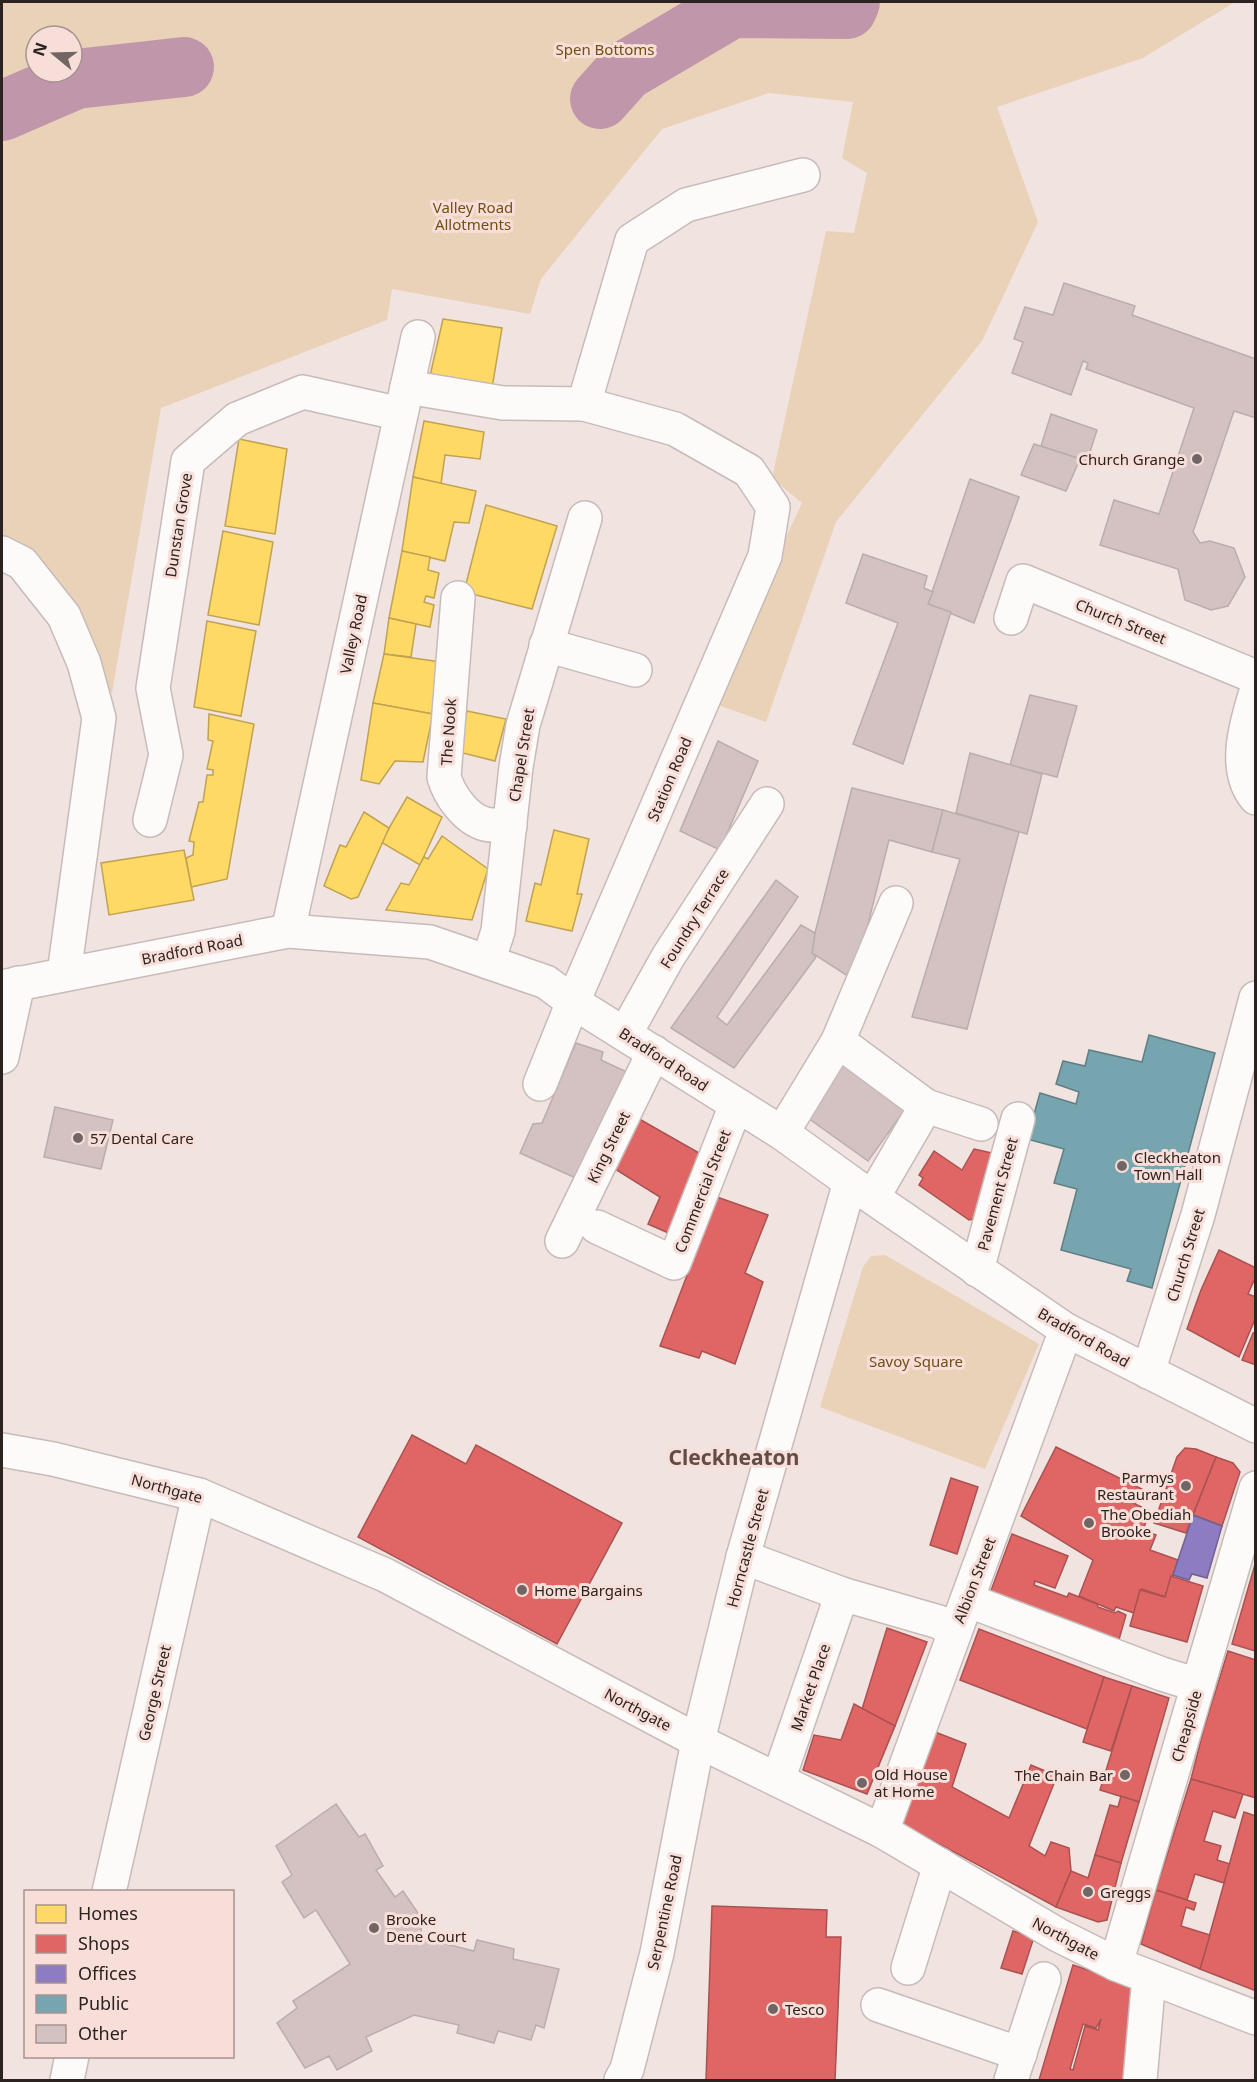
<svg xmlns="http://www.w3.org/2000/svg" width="1257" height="2082" viewBox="0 0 1257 2082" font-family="'Noto Sans',sans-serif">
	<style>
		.green { fill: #ead2b8; fill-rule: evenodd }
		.homes { fill: #ffd966; stroke: #c0a251; stroke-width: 1.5 }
		.shops { fill: #e06666; stroke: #aa5251; stroke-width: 1.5; fill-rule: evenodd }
		.offices { fill: #8e7cc3; stroke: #716192; stroke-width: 1.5 }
		.public { fill: #76a5af; stroke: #607e84; stroke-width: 1.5 }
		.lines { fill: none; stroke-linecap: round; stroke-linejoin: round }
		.river { stroke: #c096aa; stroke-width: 60 }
		.building { fill: #d4c2c2; stroke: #b9aead; stroke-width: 1.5 }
		.minor-casing { stroke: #c7bbb9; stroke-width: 36 }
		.major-casing { stroke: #c7bbb9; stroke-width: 36 }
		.minor { stroke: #fdfbfa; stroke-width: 33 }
		.major { stroke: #fdfbfa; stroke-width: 33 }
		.poi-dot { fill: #716664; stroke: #f8ded9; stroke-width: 2 }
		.labels { text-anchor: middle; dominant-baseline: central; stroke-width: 6; stroke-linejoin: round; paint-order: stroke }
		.park-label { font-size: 15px; fill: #724f12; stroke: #f8ded9 }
		.poi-label { font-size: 15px; fill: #2c2321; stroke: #f8ded9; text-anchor: start }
		.street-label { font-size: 15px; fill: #2c2321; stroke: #f8ded9 }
		.district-label { font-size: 21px; font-weight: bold; fill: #614c47; stroke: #f8ded9 }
	</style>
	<rect width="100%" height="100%" fill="#f1e3e0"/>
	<!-- green -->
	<g class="green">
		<path d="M 2,2 L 1235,2 L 1143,58 L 997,107 L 1038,222 L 982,341 L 836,522 L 766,722 L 715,704 L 780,550 L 802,503 L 772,478 L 826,231 L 854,233 L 867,173 L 842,158 L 853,102 L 769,93 L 662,129 L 541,279 L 530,314 L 392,289 L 387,320 L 161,408 L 112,693 L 2,553 ZM 36,36 L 72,36 L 72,72 L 36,72 Z"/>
		<polygon points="885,1255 1039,1344 985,1469 820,1407 863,1267 871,1256"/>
	</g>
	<!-- homes -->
	<g class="homes">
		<polygon points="443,319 502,328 492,388 430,376"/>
		<polygon points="424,421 484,432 480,459 445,455 441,484 413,477"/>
		<polygon points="239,439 287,449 275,534 225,526"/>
		<polygon points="413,477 476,491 469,523 454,522 445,561 402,551"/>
		<polygon points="486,505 557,526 532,609 464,592"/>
		<polygon points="223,531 273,542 259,625 208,615"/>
		<polygon points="402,551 430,557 428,570 439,573 434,598 426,596 424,602 434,605 430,627 389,618"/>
		<polygon points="389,618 416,624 411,657 384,654"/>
		<polygon points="207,621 256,631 241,716 194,707"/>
		<polygon points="384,654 441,662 433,714 373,703"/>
		<polygon points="373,703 433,714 423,762 395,761 379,784 361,780"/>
		<polygon points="467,711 506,719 495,761 459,752"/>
		<polygon points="209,714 254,724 227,879 191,887 186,858 193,855 194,842 189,841 199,802 203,802 207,775 213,775 213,770 207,769 213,741 208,740"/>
		<polygon points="407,797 442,817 420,865 381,842"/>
		<polygon points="364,812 389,828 358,897 351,899 324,886 340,845 346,847"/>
		<polygon points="554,830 589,839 577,894 582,894 572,931 526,921 535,883 541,885"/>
		<polygon points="442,836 488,869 472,920 386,910 401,883 409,885 424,857 428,859"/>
		<polygon points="184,850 194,900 109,915 101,863"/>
	</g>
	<!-- shops -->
	<g class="shops">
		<polygon points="634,1116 708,1158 673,1235 648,1224 660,1197 607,1164"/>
		<polygon points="974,1149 1001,1155 982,1217 969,1220 919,1185 923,1178 919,1175 934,1151 962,1170"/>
		<polygon points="717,1197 768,1215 745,1273 763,1282 735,1364 702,1351 699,1358 660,1346"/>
		<polygon points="1219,1250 1256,1268 1256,1276 1248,1294 1256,1297 1256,1317 1239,1357 1187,1329 1201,1290"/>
		<polygon points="1256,1332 1256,1365 1242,1360 1253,1333"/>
		<polygon points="412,1435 466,1464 476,1445 622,1523 557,1644 358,1537"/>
		<polygon points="1056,1447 1142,1489 1135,1504 1150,1511 1143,1530 1156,1535 1150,1550 1178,1560 1165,1597 1142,1589 1134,1613 1116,1607 1114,1611 1079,1596 1093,1560 1021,1516"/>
		<polygon points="1185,1448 1196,1449 1216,1457 1186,1533 1154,1523 1177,1457"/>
		<polygon points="1216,1457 1233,1463 1240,1472 1222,1526 1193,1515"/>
		<polygon points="951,1478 978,1487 957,1554 930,1545"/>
		<polygon points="1012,1534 1068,1556 1055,1588 1035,1581 1034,1585 1067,1597 1069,1593 1097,1604 1098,1607 1115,1613 1118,1611 1126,1615 1118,1643 989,1596"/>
		<polygon points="1256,1561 1256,1650 1255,1651 1232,1644"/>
		<polygon points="1171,1576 1203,1586 1187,1642 1130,1626 1140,1590 1165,1597"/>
		<polygon points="887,1628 927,1642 895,1726 862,1709"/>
		<polygon points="979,1629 1104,1677 1087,1729 960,1680"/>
		<polygon points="1228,1651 1256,1660 1256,1798 1191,1779 1204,1728"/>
		<polygon points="1104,1677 1132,1686 1111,1751 1083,1742"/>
		<polygon points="1132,1686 1169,1698 1139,1802 1100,1790"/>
		<polygon points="854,1704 895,1726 867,1794 803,1770 814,1735 841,1740"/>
		<polygon points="935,1732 966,1744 952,1787 1009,1818 1031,1765 1057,1776 1029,1846 1045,1856 1051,1842 1069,1848 1071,1871 1056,1907 902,1824"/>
		<polygon points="1191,1779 1243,1794 1235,1818 1213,1811 1204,1841 1221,1846 1217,1860 1230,1864 1224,1883 1195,1874 1187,1900 1156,1890"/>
		<polygon points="1121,1796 1139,1802 1121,1863 1095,1855 1110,1805 1118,1807"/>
		<polygon points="1244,1812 1256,1816 1256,1991 1200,1969"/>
		<polygon points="1095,1855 1121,1863 1107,1920 1098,1922 1056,1907 1071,1871 1088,1878"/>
		<polygon points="1156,1890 1196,1903 1194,1910 1186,1907 1181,1926 1210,1935 1200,1969 1141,1944"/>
		<polygon points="712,1906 827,1910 826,1937 841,1937 835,2080 706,2080"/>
		<polygon points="1013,1931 1034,1937 1022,1974 1001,1968"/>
		<path d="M 1073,1965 L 1139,1987 L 1129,2080 L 1039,2080 ZM 1101,2019 L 1098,2030 L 1085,2026 L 1073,2070 L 1070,2069 L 1083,2024 L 1096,2028 Z"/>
	</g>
	<!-- offices -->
	<polygon class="offices" points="1193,1515 1222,1526 1207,1578 1192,1574 1189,1580 1173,1575"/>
	<!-- public -->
	<polygon class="public" points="1149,1035 1215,1053 1152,1288 1127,1281 1131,1269 1061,1250 1077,1189 1054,1183 1064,1149 1027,1139 1040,1093 1076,1104 1079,1092 1056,1084 1063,1061 1085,1066 1089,1050 1142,1062"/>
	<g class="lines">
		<!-- river -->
		<g class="river">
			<polyline points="600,99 625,71 732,8 847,9 850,2"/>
			<polyline points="2,111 76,79 184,67"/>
		</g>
	</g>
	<!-- building -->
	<g class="building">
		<polygon points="1064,283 1135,306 1132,315 1256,359 1256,418 1234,411 1193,532 1200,543 1210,541 1234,548 1245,577 1228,606 1211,610 1185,600 1178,569 1100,545 1114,500 1159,514 1194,408 1086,369 1088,363 1083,361 1071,395 1012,373 1023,342 1014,339 1025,307 1053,315"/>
		<polygon points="1051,414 1097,430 1087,461 1041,446"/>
		<polygon points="1034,444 1080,459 1066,491 1021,475"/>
		<polygon points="970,479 1019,497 974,623 928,604"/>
		<polygon points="863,554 927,576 924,588 933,592 928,604 951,612 903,764 853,744 898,623 846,603"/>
		<polygon points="1030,695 1077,706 1057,777 1010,765"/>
		<polygon points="718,741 758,761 720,850 680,831"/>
		<polygon points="970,753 1042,774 1027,834 956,813"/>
		<polygon points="852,788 943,810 932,852 889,840 854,980 812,953 815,933"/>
		<polygon points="943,810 1019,832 967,1029 912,1017 960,859 932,852"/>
		<polygon points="776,880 798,897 717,1017 727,1025 801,925 815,933 812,953 816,957 734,1068 671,1028"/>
		<polygon points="576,1043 603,1052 601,1060 627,1072 578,1179 520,1153 533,1124 542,1123"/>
		<polygon points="842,1060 909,1104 868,1161 808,1118"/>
		<polygon points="55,1107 113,1120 101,1169 44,1157"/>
		<polygon points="336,1804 359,1837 365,1834 383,1866 376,1870 395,1897 403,1891 420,1916 422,1938 474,1951 477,1940 514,1949 513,1959 559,1969 544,2028 536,2025 531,2040 498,2031 494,2043 457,2033 459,2025 414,2015 366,2037 372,2051 337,2070 329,2056 305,2068 277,2023 297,2008 293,2001 350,1964 316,1910 304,1918 282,1882 292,1875 276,1846"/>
	</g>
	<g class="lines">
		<defs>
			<g id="minor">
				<polyline points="407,387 503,403 584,404"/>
				<polyline points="2,553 22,563 64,616 84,663 99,718 64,974"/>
				<path d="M 458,598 L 444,777 C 449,795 466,819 485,824 C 493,826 502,825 510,826"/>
				<polyline points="1011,618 1023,581 1256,677"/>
				<polyline points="546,645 635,670"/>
				<path d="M 1256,692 C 1246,724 1232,770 1256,798"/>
				<polyline points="150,820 166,755 153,688 188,461 237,419 303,392 401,414"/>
				<polyline points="288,931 418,337"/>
				<polyline points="488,962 498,931 516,767 523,725 585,518"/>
				<polyline points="625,1034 668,957 767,804"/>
				<polyline points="838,1041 896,903"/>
				<polyline points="540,1084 573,1002 765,556 773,507 749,471 675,429 584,404 632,240 686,205 803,175"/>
				<polyline points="782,1133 838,1041 926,1106 981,1124"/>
				<polyline points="873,1197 926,1106"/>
				<polyline points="597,1227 674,1263 736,1105"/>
				<polyline points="562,1241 654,1052"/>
				<polyline points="977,1270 1018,1119"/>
				<polyline points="1148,1372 1198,1215 1256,998"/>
				<polyline points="2,1450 53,1459 199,1495 385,1575 698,1741 882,1831 1058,1935 1116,1964 1256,2018"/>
				<polyline points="743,1557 842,1594 939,1622 955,1631"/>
				<polyline points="967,1600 1162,1674 1198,1685"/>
				<polyline points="778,1780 842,1594"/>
				<polyline points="882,1831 1066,1330"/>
				<polyline points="109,1892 199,1495"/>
				<polyline points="1116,1964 1256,1488"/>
				<polyline points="908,1968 940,1865"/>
				<polyline points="878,2005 1020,2054"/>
				<polyline points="67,2080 72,2056"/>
				<polyline points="621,2080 627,2069 657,1953 698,1741 743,1557 850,1182"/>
				<polyline points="1011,2080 1044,1979"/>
				<polyline points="1140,2080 1149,1977"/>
			</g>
			<g id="major">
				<polyline points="2,987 288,931 430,942 546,982 573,1002 782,1133 850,1182 1066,1330 1256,1426"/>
				<polyline points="2,1057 18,983"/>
			</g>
		</defs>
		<!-- minor casing -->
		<use href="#minor" class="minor-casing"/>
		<!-- major casing -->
		<use href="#major" class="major-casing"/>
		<!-- minor -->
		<use href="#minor" class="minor"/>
		<!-- major -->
		<use href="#major" class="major"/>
	</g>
	<!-- markers -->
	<g class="poi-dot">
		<circle cx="1197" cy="459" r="6"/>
		<circle cx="78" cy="1138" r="6"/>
		<circle cx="1122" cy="1166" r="6"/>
		<circle cx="1186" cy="1486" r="6"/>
		<circle cx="1089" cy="1523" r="6"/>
		<circle cx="522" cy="1590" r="6"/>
		<circle cx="1125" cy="1775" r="6"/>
		<circle cx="862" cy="1783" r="6"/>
		<circle cx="1088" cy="1892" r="6"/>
		<circle cx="374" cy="1928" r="6"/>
		<circle cx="773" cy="2009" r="6"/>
	</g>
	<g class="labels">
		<!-- park labels -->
		<g class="park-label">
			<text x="605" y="49">Spen Bottoms</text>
			<text x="473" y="207">Valley Road<tspan x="473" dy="17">Allotments</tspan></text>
			<text x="916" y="1361">Savoy Square</text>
		</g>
		<!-- poi labels -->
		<g class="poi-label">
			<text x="1185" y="459" text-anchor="end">Church Grange</text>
			<text x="90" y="1138">57 Dental Care</text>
			<text x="1134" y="1157">Cleckheaton<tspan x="1134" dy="17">Town Hall</tspan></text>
			<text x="1174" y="1477" text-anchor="end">Parmys<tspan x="1174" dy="17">Restaurant</tspan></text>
			<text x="1101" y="1514">The Obediah<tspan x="1101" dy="17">Brooke</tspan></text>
			<text x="534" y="1590">Home Bargains</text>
			<text x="874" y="1774">Old House<tspan x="874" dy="17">at Home</tspan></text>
			<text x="1113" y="1775" text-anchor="end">The Chain Bar</text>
			<text x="1100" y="1892">Greggs</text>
			<text x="386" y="1919">Brooke<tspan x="386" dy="17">Dene Court</tspan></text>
			<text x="785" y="2009">Tesco</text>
		</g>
		<!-- street labels -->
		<g class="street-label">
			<text transform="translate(178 525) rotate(-81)">Dunstan Grove</text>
			<text transform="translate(1121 621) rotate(22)">Church Street</text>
			<text transform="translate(353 634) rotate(-78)">Valley Road</text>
			<text transform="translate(448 732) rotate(-86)">The Nook</text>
			<text transform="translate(521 755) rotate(-81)">Chapel Street</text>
			<text transform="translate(669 779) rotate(-67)">Station Road</text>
			<text transform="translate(694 918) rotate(-58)">Foundry Terrace</text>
			<text transform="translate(192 949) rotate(-11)">Bradford Road</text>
			<text transform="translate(664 1059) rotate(33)">Bradford Road</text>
			<text transform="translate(608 1147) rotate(-64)">King Street</text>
			<text transform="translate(702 1191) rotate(-69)">Commercial Street</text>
			<text transform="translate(997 1194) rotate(-75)">Pavement Street</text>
			<text transform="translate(1185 1255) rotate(-73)">Church Street</text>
			<text transform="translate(1084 1337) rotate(30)">Bradford Road</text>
			<text transform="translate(167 1488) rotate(15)">Northgate</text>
			<text transform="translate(747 1548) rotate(-75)">Horncastle Street</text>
			<text transform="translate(974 1580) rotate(-69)">Albion Street</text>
			<text transform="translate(810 1687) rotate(-71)">Market Place</text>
			<text transform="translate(154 1693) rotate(-77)">George Street</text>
			<text transform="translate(638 1709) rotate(28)">Northgate</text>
			<text transform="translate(1186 1726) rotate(-74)">Cheapside</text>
			<text transform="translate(664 1912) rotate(-78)">Serpentine Road</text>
			<text transform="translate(1066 1938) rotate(28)">Northgate</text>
		</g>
		<!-- district labels -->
		<g class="district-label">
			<text x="734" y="1457">Cleckheaton</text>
		</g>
	</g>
	<!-- border -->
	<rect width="1257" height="2082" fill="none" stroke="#2c2321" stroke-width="6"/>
	<!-- legend -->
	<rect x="24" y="1890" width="210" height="168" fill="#f8ded9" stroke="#a6938f" stroke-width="1.5"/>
	<rect x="36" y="1905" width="30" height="18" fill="#ffd966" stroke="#a6938f" stroke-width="1.5"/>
	<text x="78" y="1920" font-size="18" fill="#2c2321">Homes</text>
	<rect x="36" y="1935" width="30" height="18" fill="#e06666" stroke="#a6938f" stroke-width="1.5"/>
	<text x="78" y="1950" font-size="18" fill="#2c2321">Shops</text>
	<rect x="36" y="1965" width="30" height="18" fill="#8e7cc3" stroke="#a6938f" stroke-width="1.5"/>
	<text x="78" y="1980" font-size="18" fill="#2c2321">Offices</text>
	<rect x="36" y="1995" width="30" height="18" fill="#76a5af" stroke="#a6938f" stroke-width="1.5"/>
	<text x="78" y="2010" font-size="18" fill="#2c2321">Public</text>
	<rect x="36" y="2025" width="30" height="18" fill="#d4c2c2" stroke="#a6938f" stroke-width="1.5"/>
	<text x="78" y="2040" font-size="18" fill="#2c2321">Other</text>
	<!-- north arrow -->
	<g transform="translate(54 54) rotate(289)"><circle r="28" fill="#f8ded9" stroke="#a6938f" stroke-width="1.5"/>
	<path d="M0-4.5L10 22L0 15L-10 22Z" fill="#716664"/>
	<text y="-9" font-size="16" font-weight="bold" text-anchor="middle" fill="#2c2321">N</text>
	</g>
</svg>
